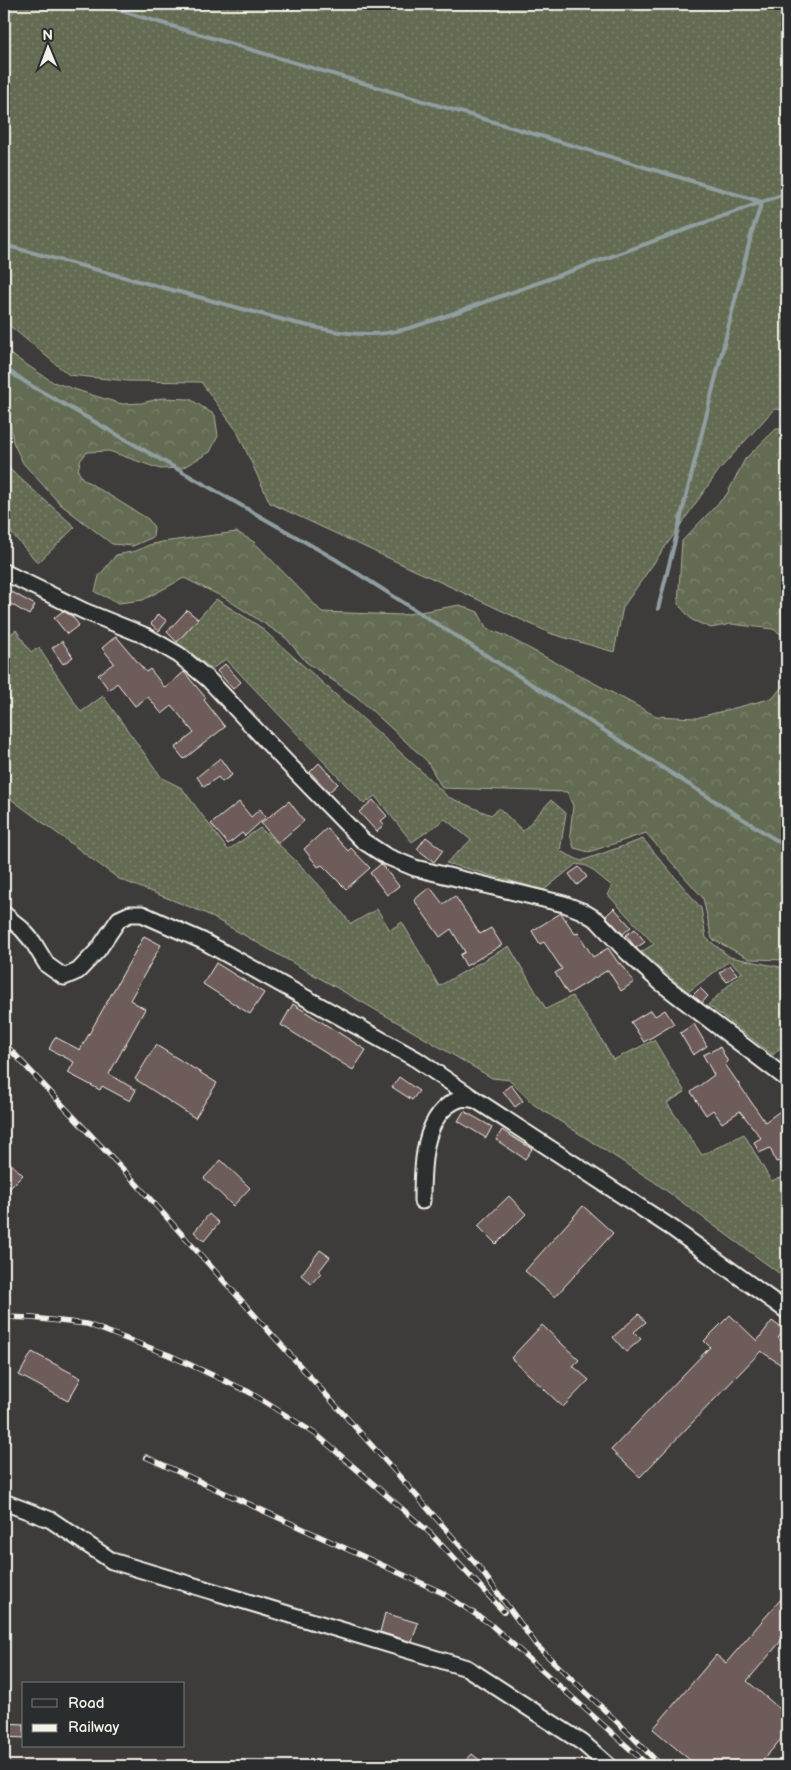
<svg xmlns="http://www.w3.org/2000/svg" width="791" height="1770" viewBox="0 0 791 1770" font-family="'Balsamiq Sans',sans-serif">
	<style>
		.grass { fill: url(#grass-dots); stroke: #acae9d }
		.forest { fill: url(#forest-crowns); stroke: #acae9d }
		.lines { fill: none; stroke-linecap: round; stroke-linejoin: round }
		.stream { stroke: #909ea1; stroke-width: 4 }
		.building { fill: #6e5c5a; stroke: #f4f1e8 }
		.minor-casing { stroke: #f4f1e8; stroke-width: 19 }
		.minor { stroke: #2a2d2e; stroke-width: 15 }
		.rail-casing { stroke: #f4f1e8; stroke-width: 5.5 }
		.rail { stroke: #2a2d2e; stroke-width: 4; stroke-dasharray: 11; stroke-linecap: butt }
	</style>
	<defs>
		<pattern id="grass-dots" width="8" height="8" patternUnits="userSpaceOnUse" patternTransform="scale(1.25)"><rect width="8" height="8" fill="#646c52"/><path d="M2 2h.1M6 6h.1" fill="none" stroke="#7b816b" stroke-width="1.8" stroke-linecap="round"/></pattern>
		<pattern id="forest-crowns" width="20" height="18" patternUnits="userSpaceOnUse" patternTransform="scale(1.25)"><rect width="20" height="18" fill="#646c52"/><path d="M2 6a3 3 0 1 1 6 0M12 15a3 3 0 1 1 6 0" fill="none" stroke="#7b816b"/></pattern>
	</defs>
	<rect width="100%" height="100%" fill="#3e3b3b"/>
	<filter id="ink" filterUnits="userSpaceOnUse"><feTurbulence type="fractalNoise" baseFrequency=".02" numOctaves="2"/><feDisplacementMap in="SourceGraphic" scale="10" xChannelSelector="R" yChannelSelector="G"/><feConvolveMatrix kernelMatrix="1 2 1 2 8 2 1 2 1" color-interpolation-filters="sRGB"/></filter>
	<g filter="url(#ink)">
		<!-- grass -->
		<g class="grass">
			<polygon points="4,4 787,4 787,410 774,409 719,470 623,607 614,652 552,634 270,503 237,431 201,382 128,381 69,375 4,321"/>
			<polygon points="4,464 75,527 38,563 4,525"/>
			<polygon points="216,599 259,626 419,769 448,797 491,815 499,808 523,831 551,800 566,813 560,851 581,861 643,839 701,908 706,938 730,957 785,968 787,970 787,1050 782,1046 773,1055 708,1005 742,972 729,961 688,992 641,952 654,944 608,895 612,886 587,866 576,864 544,890 446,863 471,840 445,819 412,842 375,796 364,804 226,659 212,669 177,642"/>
			<path d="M 16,630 L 31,652 L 39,648 L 81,712 L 103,696 L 162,778 L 182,788 L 228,850 L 260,828 C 294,857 325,889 351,924 L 377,909 L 390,930 L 402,922 L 439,986 L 509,946 L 546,1009 L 572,996 L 599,1035 L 613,1060 L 654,1040 L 685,1092 L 667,1103 L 702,1155 L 744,1134 L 771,1181 L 783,1177 L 787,1187 L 787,1279 L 653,1181 L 533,1104 L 510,1080 L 492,1078 L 397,1022 L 205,913 L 119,879 L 4,794 L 4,639 Z"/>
		</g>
		<!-- forest -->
		<g class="forest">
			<polygon points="4,350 53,382 92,395 122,404 142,403 162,398 190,399 215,415 218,436 210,452 182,468 160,469 109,451 87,452 80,461 78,471 83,479 148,519 154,527 153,537 133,546 112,544 60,504 23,463 13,442 7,401 4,396"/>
			<polygon points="776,429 787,429 787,638 773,629 731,624 711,628 692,620 678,604 682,541 727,494 745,459"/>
			<polygon points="237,532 254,542 322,612 402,615 460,605 478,612 487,629 504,635 656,716 696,718 773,698 787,680 787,960 750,959 712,939 703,898 646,833 589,852 574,848 570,834 573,806 567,792 442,788 427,761 357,697 306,662 286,638 225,598 184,578 143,600 119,603 95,592 99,576 116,555 136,551 149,545 162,542"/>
		</g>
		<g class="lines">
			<!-- stream -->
			<g class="stream">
				<polyline points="98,4 762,202 752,232 658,609"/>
				<path d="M 4,245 L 295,323 C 320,328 345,335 371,334 C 397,334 422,324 446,316 L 787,193"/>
				<polyline points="4,368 30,385 335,559 787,847"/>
			</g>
		</g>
		<!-- building -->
		<g class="building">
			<polygon points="12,592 35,605 29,615 6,601"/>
			<polygon points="187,610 198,619 177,642 167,632"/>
			<polygon points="63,611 72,616 79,625 67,634 54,618"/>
			<polygon points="158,614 167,621 159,631 151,624"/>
			<polygon points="116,636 146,672 150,669 165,688 184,672 206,698 204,700 225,727 184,759 175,748 194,733 172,706 162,714 148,697 135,706 117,683 109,690 98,675 114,663 102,648"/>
			<polygon points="62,641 73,657 63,664 52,648"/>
			<polygon points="225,664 241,682 233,689 217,671"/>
			<polygon points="220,758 232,775 222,782 218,777 204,787 197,777"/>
			<polygon points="319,763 338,784 329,792 310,772"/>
			<polygon points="373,800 387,816 381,821 384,824 377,832 359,812"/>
			<polygon points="289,801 304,821 278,843 261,823"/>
			<polygon points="239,802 251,817 260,809 266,817 245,836 242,833 228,844 211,824"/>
			<polygon points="327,828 348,851 351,848 370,868 346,889 322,865 318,867 304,849"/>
			<polygon points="426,837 443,850 434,862 417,849"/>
			<polygon points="381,864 399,886 387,895 370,873"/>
			<polygon points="579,867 587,877 577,885 569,874"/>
			<polygon points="430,887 443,904 455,896 480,934 491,928 502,945 466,966 460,955 465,952 451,929 440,937 414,900"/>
			<polygon points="614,908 631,927 623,934 606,916"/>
			<polygon points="561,913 575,934 578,933 593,957 608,948 619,964 621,963 634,982 621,991 608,970 568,994 555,973 562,969 544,942 540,944 532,931"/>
			<polygon points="635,929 645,942 636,948 626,935"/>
			<polygon points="144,936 161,945 130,1000 145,1009 109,1074 136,1090 130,1101 102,1086 100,1090 68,1073 74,1062 49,1049 55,1037 80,1050"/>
			<polygon points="216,963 264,993 250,1014 203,984"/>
			<polygon points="730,965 737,974 727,982 719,973"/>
			<polygon points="700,988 708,996 702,1003 693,995"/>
			<polygon points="293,1004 366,1050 353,1070 281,1025"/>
			<polygon points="651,1010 655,1016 665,1010 674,1024 644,1042 631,1022"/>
			<polygon points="694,1024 707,1046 693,1055 680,1033"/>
			<polygon points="156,1045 217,1083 195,1118 135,1079"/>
			<polygon points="720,1047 728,1062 725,1064 765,1122 787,1106 787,1180 779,1161 776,1162 770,1148 759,1153 754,1142 761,1138 740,1111 722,1123 713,1110 706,1115 691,1092 714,1075 703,1055"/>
			<polygon points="399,1077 419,1091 412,1100 392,1087"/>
			<polygon points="511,1085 523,1101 515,1107 503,1091"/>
			<polygon points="464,1111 492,1127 486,1138 458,1121"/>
			<polygon points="502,1130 532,1149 525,1159 496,1140"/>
			<polygon points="4,1157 23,1175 9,1189 4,1184"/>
			<polygon points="221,1160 250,1188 233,1206 204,1178"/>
			<polygon points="509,1196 526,1214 496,1244 478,1226"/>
			<polygon points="583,1206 613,1233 555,1297 525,1271"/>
			<polygon points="209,1214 219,1223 204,1241 194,1232"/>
			<polygon points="320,1250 330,1257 319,1271 321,1273 311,1284 301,1275"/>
			<polygon points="639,1314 646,1322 634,1332 641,1339 626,1352 613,1337"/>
			<polygon points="730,1315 757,1341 772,1321 784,1330 778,1338 787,1345 787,1369 761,1351 640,1477 611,1450 710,1347 704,1341"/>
			<polygon points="542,1325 579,1360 573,1366 589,1380 563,1407 511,1358"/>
			<polygon points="32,1352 81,1378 68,1401 19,1375"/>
			<polygon points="787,1592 787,1634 747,1681 787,1715 787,1732 758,1766 697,1766 653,1729 716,1655 726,1663"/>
			<polygon points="385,1613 418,1623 412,1642 380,1632"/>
			<polygon points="4,1723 24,1724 24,1738 4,1737"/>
			<polygon points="472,1754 487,1766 461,1766"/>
		</g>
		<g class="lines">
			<defs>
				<g id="minor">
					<polyline points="4,572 84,611 146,636 179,655 209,680 286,762 363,841 386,856 415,868 564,904 582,911 597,920 628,953 661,983 787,1079"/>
					<polyline points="4,914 22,929 33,942 47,965 64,977 78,971 98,950 119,919 130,914 142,914 203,941 416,1059 476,1100"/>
					<path d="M 422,1201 C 422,1168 422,1112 460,1099 C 464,1098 471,1099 476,1100 L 672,1228 L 787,1311"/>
					<polyline points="4,1502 51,1520 112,1561 467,1668 583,1743 609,1766"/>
				</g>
			</defs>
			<!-- minor casing -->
			<use href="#minor" class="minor-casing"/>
			<!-- minor -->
			<use href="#minor" class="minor"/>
			<defs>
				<g id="rail">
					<polyline points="4,1043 134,1181 400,1477 478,1566 537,1646 633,1737 661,1766"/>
					<polyline points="4,1317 32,1318 87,1324 169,1355 249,1392 317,1435 430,1533 504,1612"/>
					<polyline points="146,1457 443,1593 489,1623 649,1766"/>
				</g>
			</defs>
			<!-- rail casing -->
			<use href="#rail" class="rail-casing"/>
			<!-- rail -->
			<use href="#rail" class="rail"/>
		</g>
	</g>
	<!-- margin -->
	<rect width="791" height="1770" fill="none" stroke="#2a2d2e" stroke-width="20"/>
	<rect x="10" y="10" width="771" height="1750" fill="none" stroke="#f4f1e8" stroke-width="2" filter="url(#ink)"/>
	<!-- legend -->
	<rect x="22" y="1682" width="162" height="65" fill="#2a2d2e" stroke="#7b7b78"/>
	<rect x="32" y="1699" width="25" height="8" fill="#2a2d2e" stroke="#7b7b78"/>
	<text x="68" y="1708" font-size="15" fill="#f4f1e8">Road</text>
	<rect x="32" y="1724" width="25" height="8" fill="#f4f1e8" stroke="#7b7b78"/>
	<text x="68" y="1732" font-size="15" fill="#f4f1e8">Railway</text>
	<!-- north arrow -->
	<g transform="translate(48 48) rotate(359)" stroke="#2a2d2e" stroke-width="4" paint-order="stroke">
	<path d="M0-4L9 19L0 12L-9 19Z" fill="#f4f1e8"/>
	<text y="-8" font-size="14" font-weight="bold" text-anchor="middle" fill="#f4f1e8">N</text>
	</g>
</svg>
